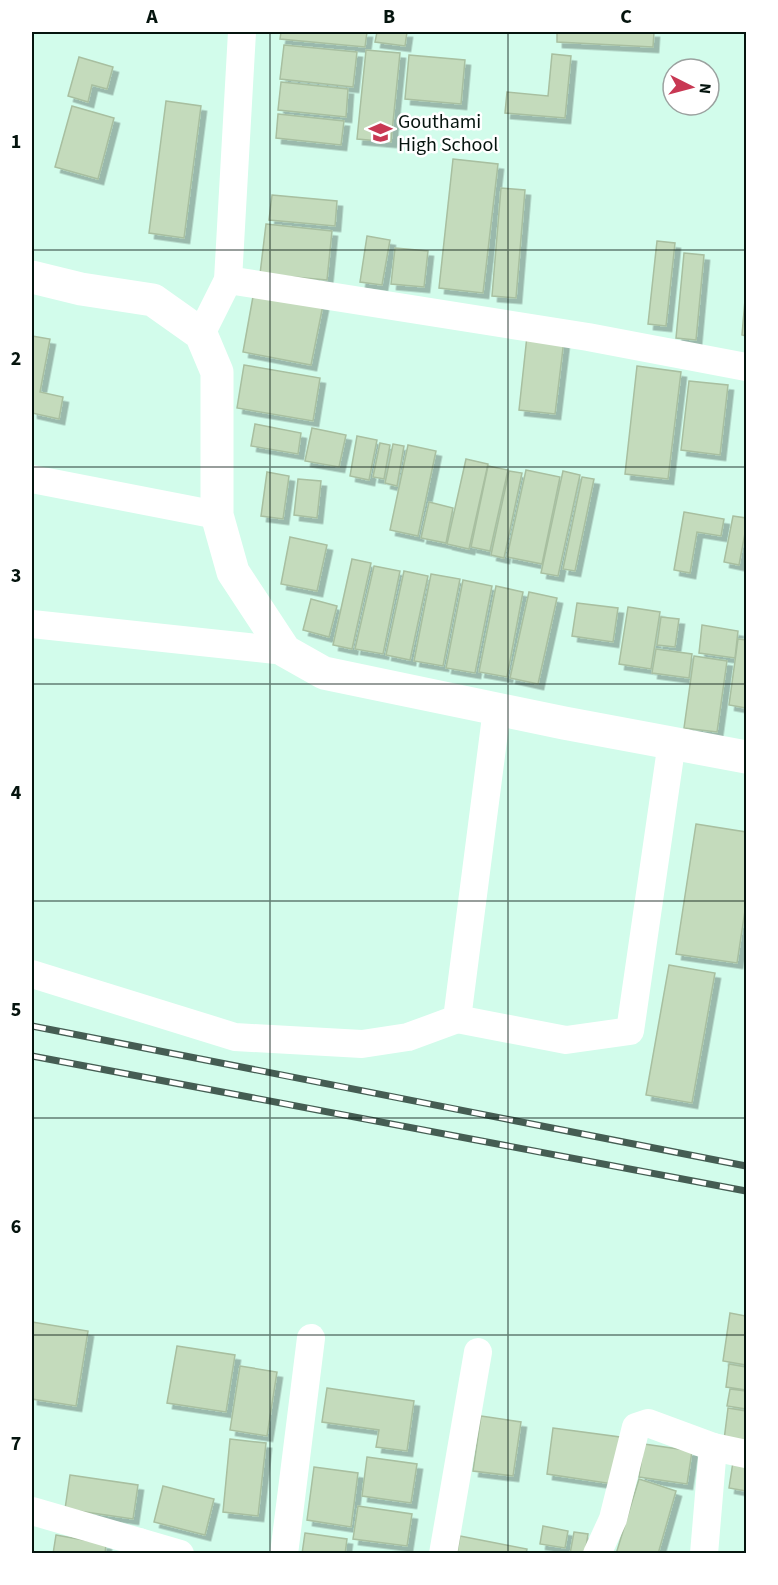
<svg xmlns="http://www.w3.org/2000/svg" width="778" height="1585" viewBox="0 0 778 1585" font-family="'Source Sans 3',sans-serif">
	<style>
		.building { fill: #c4dbbc; stroke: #a8bfa0; stroke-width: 1.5; filter: url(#shadow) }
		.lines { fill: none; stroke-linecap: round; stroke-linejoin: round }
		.street { stroke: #fff; stroke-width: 28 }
		.secondary { stroke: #fff; stroke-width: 33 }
		.rail-casing { stroke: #455d53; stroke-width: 7 }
		.rail { stroke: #fff; stroke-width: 4.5; stroke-dasharray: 14; stroke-linecap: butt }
		.grid { fill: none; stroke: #05140e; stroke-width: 1.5; stroke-opacity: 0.55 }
		.labels { text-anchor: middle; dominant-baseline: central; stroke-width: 5; stroke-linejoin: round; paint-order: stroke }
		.poi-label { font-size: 20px; fill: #05140e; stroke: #fff; text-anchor: start }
		.neatline { fill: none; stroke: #05140e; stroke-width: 2 }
		.grid-label { font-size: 20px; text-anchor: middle; font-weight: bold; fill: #05140e }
	</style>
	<defs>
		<filter id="shadow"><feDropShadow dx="5.5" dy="5.5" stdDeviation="0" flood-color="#0004"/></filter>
	</defs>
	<rect width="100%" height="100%" fill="#d2fceb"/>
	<!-- building -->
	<g class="building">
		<polygon points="281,32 367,32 365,47 280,39"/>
		<polygon points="377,32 407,32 405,46 375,42"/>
		<polygon points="557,32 654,32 653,47 557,42"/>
		<polygon points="284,45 357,52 353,87 280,79"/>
		<polygon points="366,50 400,53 391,142 357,139"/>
		<polygon points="552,54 571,56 565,118 505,113 507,92 548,96"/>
		<polygon points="409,55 465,60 461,104 405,99"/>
		<polygon points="79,57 113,67 107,89 92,85 88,102 68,96"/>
		<polygon points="281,82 348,89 346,117 278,110"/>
		<polygon points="166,101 201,106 184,238 149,233"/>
		<polygon points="72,106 114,118 98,179 55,167"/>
		<polygon points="278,114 344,121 341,145 276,138"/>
		<polygon points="453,159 498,164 483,293 439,288"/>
		<polygon points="501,188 525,190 516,298 492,296"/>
		<polygon points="272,195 337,201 335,226 269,220"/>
		<polygon points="266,224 332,231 327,280 260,274"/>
		<polygon points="367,236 390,240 382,285 360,282"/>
		<polygon points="657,241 675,243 666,326 648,324"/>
		<polygon points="395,248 428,251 424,287 391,284"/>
		<polygon points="684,253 704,255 696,340 676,338"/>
		<polygon points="746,288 746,336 742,335"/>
		<polygon points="254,291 323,305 311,365 243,352"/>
		<polygon points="32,336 50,339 40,392 63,397 59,419 32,413"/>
		<polygon points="527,336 564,340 555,414 519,410"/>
		<polygon points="244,365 320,378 313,421 237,408"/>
		<polygon points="637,366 681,372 668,479 625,474"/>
		<polygon points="689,381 728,385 720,455 681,450"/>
		<polygon points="255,424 301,433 298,454 251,446"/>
		<polygon points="312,428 346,435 339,467 305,461"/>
		<polygon points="357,436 377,440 369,480 350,476"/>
		<polygon points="380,443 390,445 384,479 373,477"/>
		<polygon points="393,444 404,446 397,486 385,483"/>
		<polygon points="408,445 436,451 418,536 390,530"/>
		<polygon points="466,459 488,464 469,549 447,544"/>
		<polygon points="488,466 508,470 490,551 471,547"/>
		<polygon points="526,470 560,477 542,564 507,557"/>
		<polygon points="509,471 522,473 504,558 491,555"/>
		<polygon points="563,471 580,475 558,576 541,573"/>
		<polygon points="267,472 289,476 283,519 261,516"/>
		<polygon points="582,477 594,479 575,571 563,569"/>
		<polygon points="298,479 321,481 317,518 294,515"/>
		<polygon points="429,502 453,508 446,543 421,538"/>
		<polygon points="684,512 724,519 721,536 697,532 690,573 674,570"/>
		<polygon points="733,516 746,518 746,528 739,565 724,562"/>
		<polygon points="290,537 327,545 317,591 281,584"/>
		<polygon points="352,559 371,563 352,649 333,645"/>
		<polygon points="374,566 400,571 383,654 355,649"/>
		<polygon points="404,571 428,576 410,660 386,655"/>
		<polygon points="431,574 460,579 443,666 414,661"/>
		<polygon points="463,580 492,586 475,673 446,668"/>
		<polygon points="496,586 523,592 507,677 479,672"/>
		<polygon points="529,592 557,598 538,684 510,678"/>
		<polygon points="311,599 337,606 329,637 303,630"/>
		<polygon points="577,603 618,608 613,642 572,636"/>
		<polygon points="628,607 660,612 651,669 619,664"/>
		<polygon points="661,617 679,619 675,647 657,645"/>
		<polygon points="702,625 738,631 735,658 699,653"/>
		<polygon points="738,639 746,640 746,708 729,705"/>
		<polygon points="656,649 692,654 689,678 652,673"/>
		<polygon points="694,656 727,661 717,732 684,728"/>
		<polygon points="696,824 746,832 746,904 737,963 676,954"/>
		<polygon points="669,965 715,973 692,1103 646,1095"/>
		<polygon points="730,1313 746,1316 746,1365 723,1361"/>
		<polygon points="32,1322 88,1331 76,1406 32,1399"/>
		<polygon points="177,1346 235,1355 226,1412 167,1403"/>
		<polygon points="729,1364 746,1367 746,1390 726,1387"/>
		<polygon points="240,1366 277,1372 267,1436 230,1430"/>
		<polygon points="327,1388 414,1401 407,1451 376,1447 379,1430 322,1422"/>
		<polygon points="730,1389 746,1391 746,1409 727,1406"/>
		<polygon points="728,1408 746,1411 746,1443 724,1440"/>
		<polygon points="481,1416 521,1422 513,1476 473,1471"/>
		<polygon points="553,1428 620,1437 613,1484 547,1474"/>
		<polygon points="230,1439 266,1443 258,1516 223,1512"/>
		<polygon points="644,1444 692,1451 687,1484 639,1477"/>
		<polygon points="367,1457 417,1464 411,1503 362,1496"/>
		<polygon points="733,1462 746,1464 746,1491 729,1488"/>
		<polygon points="314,1467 358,1473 351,1527 307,1520"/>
		<polygon points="70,1475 138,1485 133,1519 65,1509"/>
		<polygon points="639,1479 676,1491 658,1554 616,1554"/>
		<polygon points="163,1486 214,1499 205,1535 154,1522"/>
		<polygon points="358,1506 412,1514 407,1546 353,1539"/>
		<polygon points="543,1526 568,1531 565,1548 540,1544"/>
		<polygon points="574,1532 588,1534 585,1554 570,1554"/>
		<polygon points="305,1533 347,1539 345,1554 302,1554"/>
		<polygon points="56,1535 106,1544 105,1554 53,1554"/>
		<polygon points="460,1536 527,1549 526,1554 457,1554"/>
	</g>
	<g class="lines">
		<!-- street -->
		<g class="street">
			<polyline points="228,280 588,337 746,367"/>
			<polyline points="201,334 228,280 242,32"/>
			<polyline points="32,479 217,515"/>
			<polyline points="32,624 285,651"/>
			<polyline points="32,974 235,1037 362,1044 408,1037 457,1019 497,709"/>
			<polyline points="457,1019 566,1040 630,1031 672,742"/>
			<polyline points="713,1447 746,1454"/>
			<polyline points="32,1511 139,1542"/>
			<polyline points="136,1554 139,1542 180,1554"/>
			<polyline points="284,1554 311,1338"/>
			<polyline points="443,1554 478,1352"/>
			<polyline points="597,1554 613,1519 636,1427 648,1423 713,1447 704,1554"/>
		</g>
		<!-- secondary -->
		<polyline class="secondary" points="32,277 81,289 153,300 201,334 217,372 217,515 233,572 285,651 324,673 564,723 746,757"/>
		<defs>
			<g id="rail">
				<polyline points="32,1026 746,1166"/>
				<polyline points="32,1056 746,1191"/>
			</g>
		</defs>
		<!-- rail casing -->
		<use href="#rail" class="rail-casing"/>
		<!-- rail -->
		<use href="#rail" class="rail"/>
	</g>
	<!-- grid -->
	<path class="grid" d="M 270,32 L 270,1554M 508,32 L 508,1554M 32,250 L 746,250M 32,467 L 746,467M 32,684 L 746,684M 32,901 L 746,901M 32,1118 L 746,1118M 32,1335 L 746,1335"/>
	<!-- icons -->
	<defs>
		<symbol id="school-bare" viewBox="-9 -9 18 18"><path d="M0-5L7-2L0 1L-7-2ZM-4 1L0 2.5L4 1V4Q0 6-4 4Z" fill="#c83853" stroke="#fff" stroke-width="2.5" paint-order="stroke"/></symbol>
	</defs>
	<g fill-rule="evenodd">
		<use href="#school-bare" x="364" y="116" width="33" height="33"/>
	</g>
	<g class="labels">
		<!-- poi labels -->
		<g class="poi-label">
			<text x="398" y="122">Gouthami<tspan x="398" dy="23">High School</tspan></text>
		</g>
	</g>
	<!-- border -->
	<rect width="778" height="1585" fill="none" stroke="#ffffff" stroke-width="66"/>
	<!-- north arrow -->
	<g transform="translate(691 87) rotate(96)"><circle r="28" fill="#ffffff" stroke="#9ba19f" stroke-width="1.5"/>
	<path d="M0-4.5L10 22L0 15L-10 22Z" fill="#c83853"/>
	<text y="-9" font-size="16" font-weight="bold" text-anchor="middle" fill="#05140e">N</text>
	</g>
	<rect x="33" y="33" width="712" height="1519" class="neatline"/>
	<g class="grid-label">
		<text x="152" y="23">A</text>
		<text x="389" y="23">B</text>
		<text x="626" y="23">C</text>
		<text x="16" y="148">1</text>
		<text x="16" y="365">2</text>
		<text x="16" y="582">3</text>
		<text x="16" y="799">4</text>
		<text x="16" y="1016">5</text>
		<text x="16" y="1233">6</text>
		<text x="16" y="1450">7</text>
	</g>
</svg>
